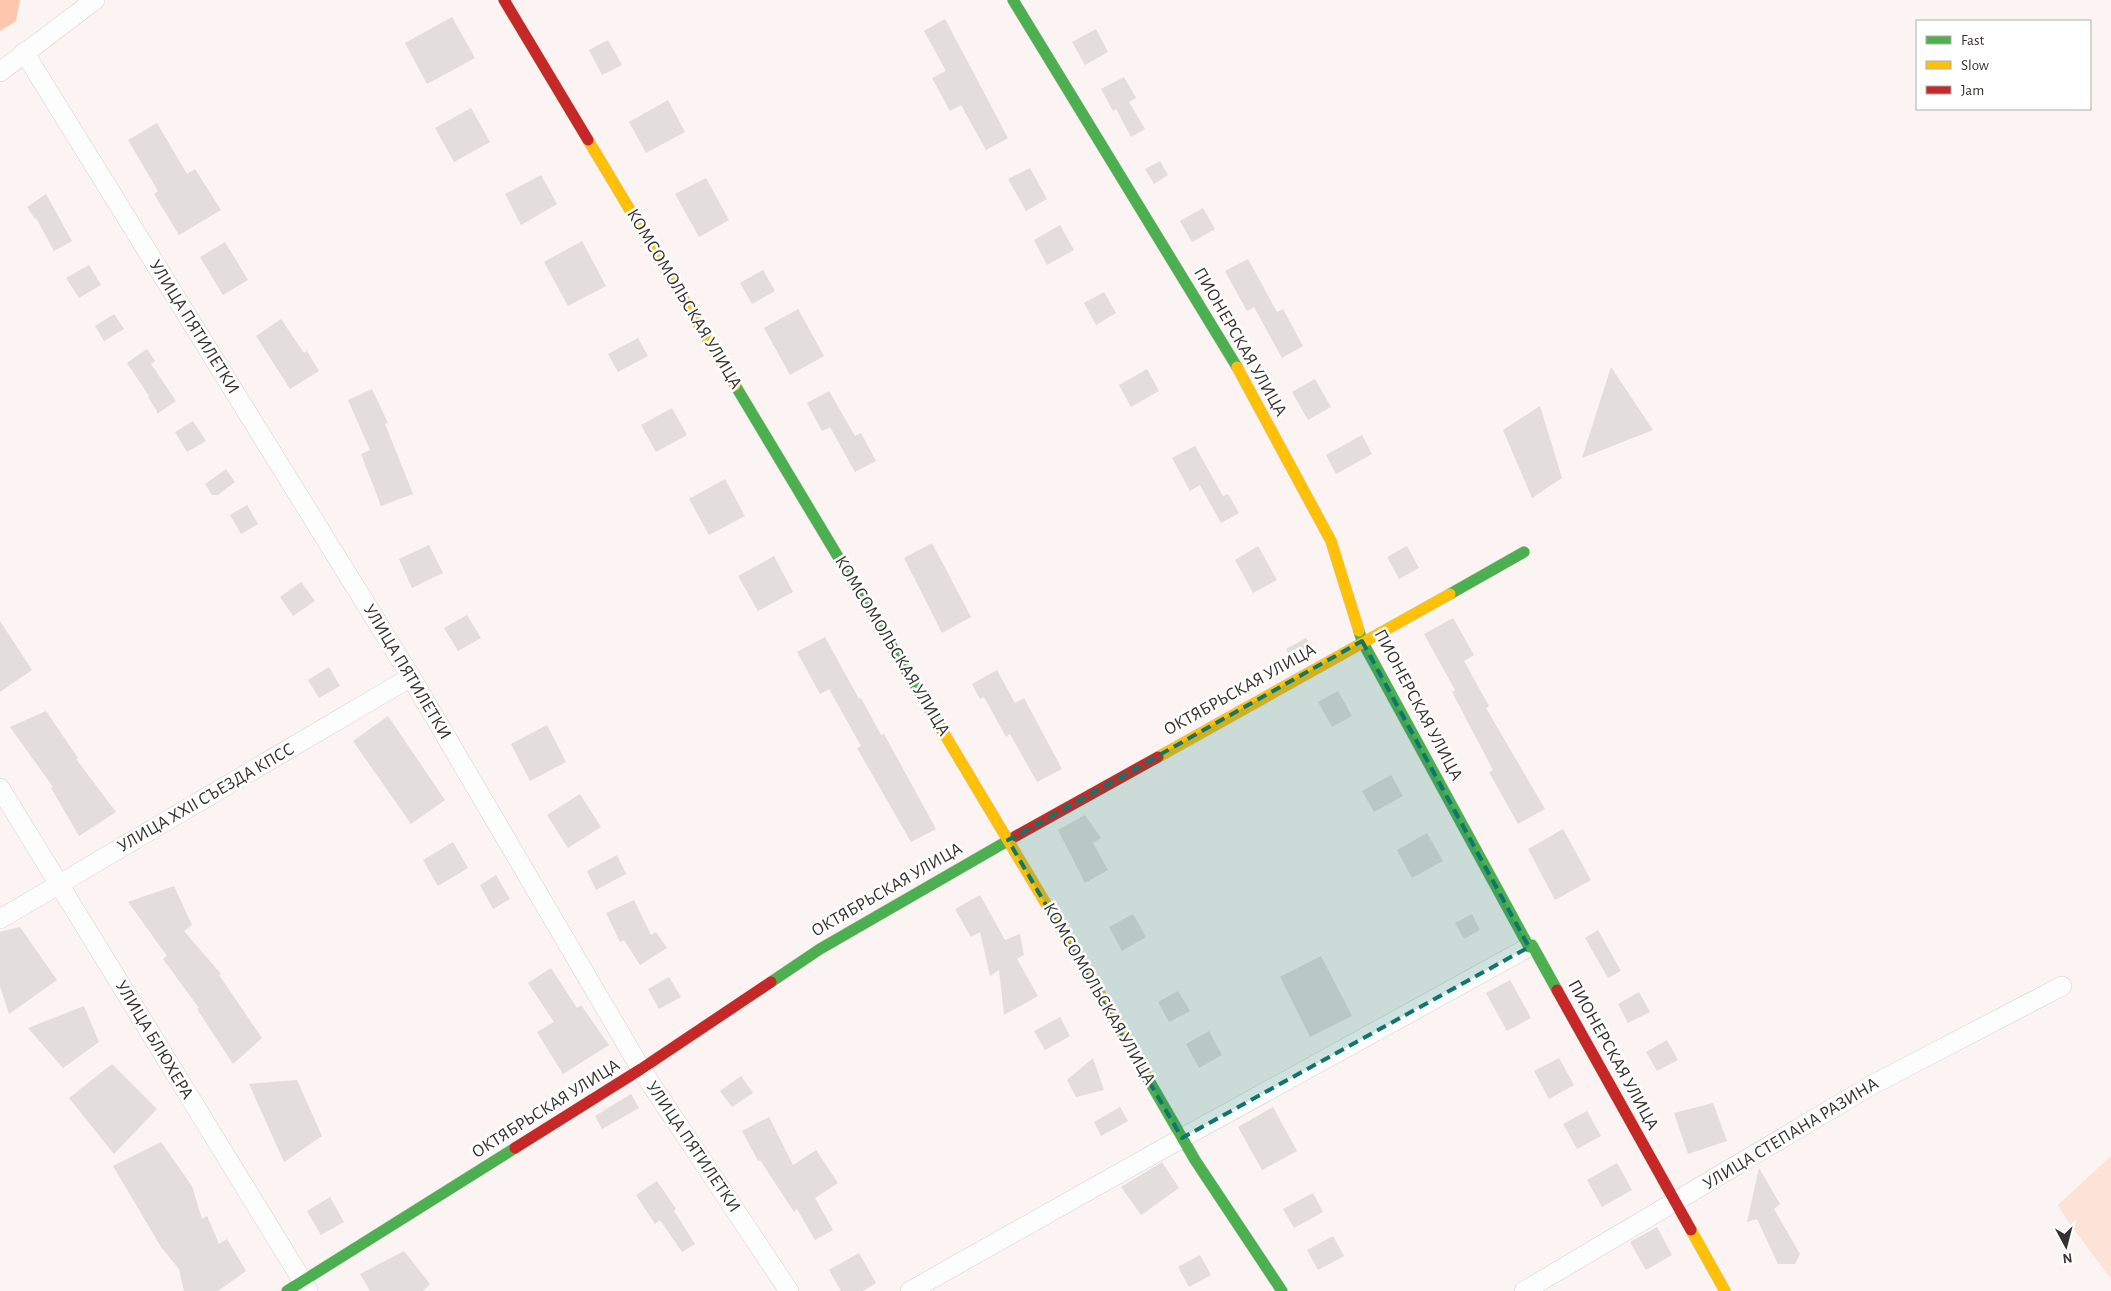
<svg xmlns="http://www.w3.org/2000/svg" width="2111" height="1291" viewBox="0 0 2111 1291" font-family="'Alegreya Sans',sans-serif">
	<style>
		.green { fill: #fce2d7 }
		.water { fill: #fdc6ad }
		.building { fill: #e3dddb }
		.lines { fill: none; stroke-linecap: round; stroke-linejoin: round }
		.street-casing { stroke: #d4cfcd; stroke-width: 20 }
		.fast-casing { stroke: #d4cfcd; stroke-width: 12 }
		.slow-casing { stroke: #d4cfcd; stroke-width: 12 }
		.jam-casing { stroke: #d4cfcd; stroke-width: 12 }
		.street { stroke: #fefdfd; stroke-width: 19 }
		.fast { stroke: #4caf50; stroke-width: 11 }
		.slow { stroke: #ffc107; stroke-width: 11 }
		.jam { stroke: #c62828; stroke-width: 11 }
		.marked { fill: #0f766e; fill-opacity: 0.2; stroke: #0f766e; stroke-width: 4; stroke-dasharray: 10 6; stroke-linejoin: round }
		.labels { text-anchor: middle; dominant-baseline: central; stroke-width: 5; stroke-linejoin: round; paint-order: stroke }
		.street-label { font-size: 18px; fill: #35312f; stroke: #fff }
	</style>
	<rect width="100%" height="100%" fill="#fbf4f2"/>
	<!-- green -->
	<polygon class="green" points="2111,1156 2111,1279 2067,1220 2058,1205"/>
	<!-- water -->
	<polygon class="water" points="0,0 20,0 16,21 0,31"/>
	<!-- building -->
	<g class="building">
		<polygon points="452,17 475,58 427,84 405,43"/>
		<polygon points="945,19 1008,138 986,150 961,105 950,111 932,78 946,71 924,31"/>
		<polygon points="1096,29 1108,52 1085,65 1072,42"/>
		<polygon points="608,40 622,65 602,75 589,50"/>
		<polygon points="1124,77 1136,98 1129,102 1145,129 1131,137 1116,109 1113,111 1101,89"/>
		<polygon points="668,100 685,132 646,153 629,122"/>
		<polygon points="471,108 490,142 454,162 435,128"/>
		<polygon points="157,123 187,174 195,169 221,210 179,235 154,194 158,191 128,140"/>
		<polygon points="1160,161 1168,175 1154,184 1145,169"/>
		<polygon points="1030,168 1047,199 1026,211 1008,179"/>
		<polygon points="541,175 557,204 521,225 505,194"/>
		<polygon points="706,178 729,220 699,237 675,194"/>
		<polygon points="46,194 72,241 54,251 36,218 35,219 27,207"/>
		<polygon points="1203,208 1215,229 1192,242 1180,221"/>
		<polygon points="1060,225 1074,250 1047,265 1034,240"/>
		<polygon points="582,241 606,286 568,306 544,262"/>
		<polygon points="225,242 248,280 223,295 200,257"/>
		<polygon points="1248,259 1277,312 1283,309 1303,346 1282,358 1254,307 1247,311 1225,271"/>
		<polygon points="89,265 101,285 79,298 66,278"/>
		<polygon points="763,270 775,291 752,304 740,283"/>
		<polygon points="1104,292 1116,313 1096,325 1084,303"/>
		<polygon points="798,309 824,356 790,375 764,328"/>
		<polygon points="114,314 124,329 104,341 95,326"/>
		<polygon points="281,319 304,353 307,351 319,371 290,389 256,336"/>
		<polygon points="638,338 648,356 618,372 608,354"/>
		<polygon points="147,349 155,361 151,364 176,401 157,414 157,411 148,397 149,396 127,363"/>
		<polygon points="1611,367 1653,430 1582,458"/>
		<polygon points="1147,369 1159,391 1131,407 1119,385"/>
		<polygon points="1315,379 1331,407 1308,420 1292,392"/>
		<polygon points="372,389 388,423 385,424 413,494 381,506 361,454 370,450 348,400"/>
		<polygon points="829,391 855,436 861,433 876,461 855,472 830,427 822,431 807,403"/>
		<polygon points="1540,406 1562,478 1532,498 1503,430"/>
		<polygon points="672,408 687,435 656,452 641,425"/>
		<polygon points="193,421 206,441 187,452 175,432"/>
		<polygon points="1362,435 1372,454 1336,474 1326,455"/>
		<polygon points="1195,446 1223,496 1228,494 1239,513 1221,523 1200,485 1190,491 1172,458"/>
		<polygon points="226,469 235,482 218,495 212,495 205,484"/>
		<polygon points="725,479 745,516 709,535 689,499"/>
		<polygon points="247,505 258,524 241,534 230,515"/>
		<polygon points="932,543 971,617 942,633 904,558"/>
		<polygon points="429,545 443,573 412,588 399,559"/>
		<polygon points="1258,546 1277,580 1253,593 1235,560"/>
		<polygon points="1407,546 1419,568 1399,579 1387,557"/>
		<polygon points="774,556 793,592 758,611 738,576"/>
		<polygon points="301,582 315,601 293,616 280,597"/>
		<polygon points="467,615 481,638 458,651 444,628"/>
		<polygon points="1453,618 1474,655 1464,661 1489,706 1486,708 1545,809 1518,824 1489,772 1493,770 1452,692 1455,690 1424,634"/>
		<polygon points="0,621 32,670 0,692"/>
		<polygon points="825,637 859,699 861,698 881,735 884,734 936,829 911,842 857,748 861,746 829,689 820,694 797,652"/>
		<polygon points="1306,638 1313,650 1292,661 1286,649"/>
		<polygon points="329,667 340,686 319,698 308,680"/>
		<polygon points="997,670 1015,703 1024,698 1062,769 1037,782 1010,734 1006,737 984,697 980,699 972,684"/>
		<polygon points="1338,691 1352,716 1332,727 1318,702"/>
		<polygon points="46,711 78,758 76,759 116,812 79,836 51,788 53,787 10,727"/>
		<polygon points="388,716 445,800 411,824 353,741"/>
		<polygon points="547,725 566,762 530,781 511,744"/>
		<polygon points="1391,775 1403,796 1374,812 1362,791"/>
		<polygon points="580,794 601,827 568,848 547,815"/>
		<polygon points="1085,815 1101,838 1093,843 1108,870 1085,883 1058,830"/>
		<polygon points="1563,829 1591,880 1555,900 1528,849"/>
		<polygon points="1427,833 1443,861 1412,878 1397,850"/>
		<polygon points="453,842 468,868 438,886 423,860"/>
		<polygon points="617,855 626,874 596,890 587,871"/>
		<polygon points="496,875 510,899 493,909 480,885"/>
		<polygon points="174,886 192,925 184,931 221,974 219,975 262,1038 233,1064 197,1009 199,1008 163,959 167,956 128,902"/>
		<polygon points="980,895 1005,940 1020,934 1024,955 1017,959 1038,996 1004,1015 999,970 990,976 980,932 971,937 955,909"/>
		<polygon points="634,900 651,935 656,932 667,948 640,965 624,940 620,942 606,913"/>
		<polygon points="1133,914 1146,937 1122,951 1109,927"/>
		<polygon points="1472,914 1480,930 1464,939 1455,923"/>
		<polygon points="20,927 57,980 9,1014 0,986 0,932"/>
		<polygon points="1598,930 1621,971 1608,978 1585,938"/>
		<polygon points="1321,956 1352,1016 1310,1037 1280,977"/>
		<polygon points="551,968 577,1008 581,1005 609,1045 563,1074 537,1032 554,1022 528,983"/>
		<polygon points="669,977 681,997 659,1009 648,989"/>
		<polygon points="1510,980 1531,1018 1507,1031 1486,993"/>
		<polygon points="1178,991 1190,1011 1169,1022 1158,1002"/>
		<polygon points="1639,992 1650,1012 1628,1023 1618,1004"/>
		<polygon points="84,1006 99,1042 63,1068 28,1028"/>
		<polygon points="1060,1017 1070,1036 1045,1050 1034,1031"/>
		<polygon points="1209,1031 1222,1055 1199,1068 1186,1044"/>
		<polygon points="1667,1040 1678,1060 1657,1071 1646,1052"/>
		<polygon points="1093,1058 1104,1090 1076,1097 1067,1080"/>
		<polygon points="1559,1058 1574,1085 1549,1099 1534,1071"/>
		<polygon points="112,1064 157,1109 114,1154 69,1098"/>
		<polygon points="741,1076 753,1093 732,1107 720,1091"/>
		<polygon points="297,1080 322,1136 284,1162 249,1084"/>
		<polygon points="631,1094 639,1108 602,1129 595,1116"/>
		<polygon points="1713,1103 1727,1141 1688,1154 1674,1113"/>
		<polygon points="1120,1107 1128,1121 1101,1136 1094,1122"/>
		<polygon points="1273,1107 1297,1151 1262,1170 1238,1127"/>
		<polygon points="1587,1111 1601,1136 1577,1149 1563,1124"/>
		<polygon points="769,1117 793,1165 816,1150 838,1183 815,1198 833,1230 815,1240 797,1209 794,1212 760,1160 758,1161 742,1131"/>
		<polygon points="161,1142 192,1186 202,1219 207,1216 219,1244 227,1239 246,1271 218,1291 184,1291 179,1269 161,1247 113,1166"/>
		<polygon points="1162,1162 1179,1188 1141,1215 1121,1187"/>
		<polygon points="1617,1163 1632,1190 1602,1207 1587,1180"/>
		<polygon points="1759,1168 1780,1204 1774,1209 1800,1254 1795,1264 1778,1264 1757,1219 1747,1222"/>
		<polygon points="657,1181 676,1209 674,1211 695,1244 682,1252 660,1220 655,1224 636,1195"/>
		<polygon points="1313,1193 1323,1212 1294,1228 1283,1209"/>
		<polygon points="330,1197 344,1222 321,1235 307,1211"/>
		<polygon points="1657,1227 1672,1255 1646,1270 1630,1242"/>
		<polygon points="1333,1236 1344,1256 1318,1270 1307,1250"/>
		<polygon points="404,1251 430,1284 423,1291 370,1291 360,1274"/>
		<polygon points="859,1253 876,1283 863,1291 841,1291 829,1270"/>
		<polygon points="1200,1255 1211,1275 1189,1287 1178,1267"/>
	</g>
	<g class="lines">
		<defs>
			<g id="street">
				<polyline points="24,52 411,677 641,1069 789,1291"/>
				<polyline points="0,72 95,0"/>
				<polyline points="0,788 308,1290"/>
				<polyline points="0,919 411,677"/>
				<polyline points="910,1291 1182,1138 1529,947"/>
				<polyline points="1524,1291 1872,1085 2062,986"/>
			</g>
			<g id="fast">
				<polyline points="1013,0 1237,367"/>
				<polyline points="735,385 942,730"/>
				<polyline points="1450,594 1524,552"/>
				<polyline points="1359,631 1362,641 1529,947 1532,945 1557,990"/>
				<polyline points="771,982 820,949 1016,836"/>
				<polyline points="1147,1077 1195,1160 1282,1291"/>
				<polyline points="287,1291 515,1148"/>
			</g>
			<g id="slow">
				<polyline points="588,140 735,385"/>
				<polyline points="1237,367 1331,541 1359,631"/>
				<polyline points="942,730 1097,989 1147,1077"/>
				<polyline points="1158,757 1450,594"/>
				<polyline points="1691,1230 1725,1291"/>
			</g>
			<g id="jam">
				<polyline points="504,0 588,140"/>
				<polyline points="1016,836 1158,757"/>
				<polyline points="1557,990 1691,1230"/>
				<polyline points="515,1148 641,1069 771,982"/>
			</g>
		</defs>
		<!-- street casing -->
		<use href="#street" class="street-casing"/>
		<!-- fast casing -->
		<use href="#fast" class="fast-casing"/>
		<!-- slow casing -->
		<use href="#slow" class="slow-casing"/>
		<!-- jam casing -->
		<use href="#jam" class="jam-casing"/>
		<!-- street -->
		<use href="#street" class="street"/>
		<!-- fast -->
		<use href="#fast" class="fast"/>
		<!-- slow -->
		<use href="#slow" class="slow"/>
		<!-- jam -->
		<use href="#jam" class="jam"/>
	</g>
	<!-- marked area -->
	<path class="marked" d="M 1362,641 L 1529,947 L 1182,1138 L 1008,840 Z"/>
	<g class="labels">
		<!-- street labels -->
		<g class="street-label">
			<text transform="translate(684 299) rotate(59)">КОМСОМОЛЬСКАЯ УЛИЦА</text>
			<text transform="translate(194 327) rotate(58)">УЛИЦА ПЯТИЛЕТКИ</text>
			<text transform="translate(1240 342) rotate(60)">ПИОНЕРСКАЯ УЛИЦА</text>
			<text transform="translate(892 646) rotate(59)">КОМСОМОЛЬСКАЯ УЛИЦА</text>
			<text transform="translate(407 672) rotate(59)">УЛИЦА ПЯТИЛЕТКИ</text>
			<text transform="translate(1240 690) rotate(-29)">ОКТЯБРЬСКАЯ УЛИЦА</text>
			<text transform="translate(1418 705) rotate(62)">ПИОНЕРСКАЯ УЛИЦА</text>
			<text transform="translate(206 798) rotate(-30)">УЛИЦА XXII СЪЕЗДА КПСС</text>
			<text transform="translate(887 890) rotate(-30)">ОКТЯБРЬСКАЯ УЛИЦА</text>
			<text transform="translate(1099 994) rotate(60)">КОМСОМОЛЬСКАЯ УЛИЦА</text>
			<text transform="translate(154 1040) rotate(59)">УЛИЦА БЛЮХЕРА</text>
			<text transform="translate(1613 1055) rotate(61)">ПИОНЕРСКАЯ УЛИЦА</text>
			<text transform="translate(546 1109) rotate(-32)">ОКТЯБРЬСКАЯ УЛИЦА</text>
			<text transform="translate(1791 1134) rotate(-31)">УЛИЦА СТЕПАНА РАЗИНА</text>
			<text transform="translate(693 1147) rotate(56)">УЛИЦА ПЯТИЛЕТКИ</text>
		</g>
	</g>
	<!-- legend -->
	<rect x="1916" y="20" width="175" height="90" fill="#ffffff" stroke="#aeadac"/>
	<rect x="1926" y="36" width="25" height="8" fill="#4caf50" stroke="#aeadac"/>
	<text x="1961" y="45" font-size="15" fill="#35312f">Fast</text>
	<rect x="1926" y="61" width="25" height="8" fill="#ffc107" stroke="#aeadac"/>
	<text x="1961" y="70" font-size="15" fill="#35312f">Slow</text>
	<rect x="1926" y="86" width="25" height="8" fill="#c62828" stroke="#aeadac"/>
	<text x="1961" y="95" font-size="15" fill="#35312f">Jam</text>
	<!-- north arrow -->
	<g transform="translate(2066 1246) rotate(173)" stroke="#ffffff" stroke-width="4" paint-order="stroke">
	<path d="M0-4L9 19L0 12L-9 19Z" fill="#35312f"/>
	<text y="-8" font-size="14" font-weight="bold" text-anchor="middle" fill="#35312f">N</text>
	</g>
</svg>
